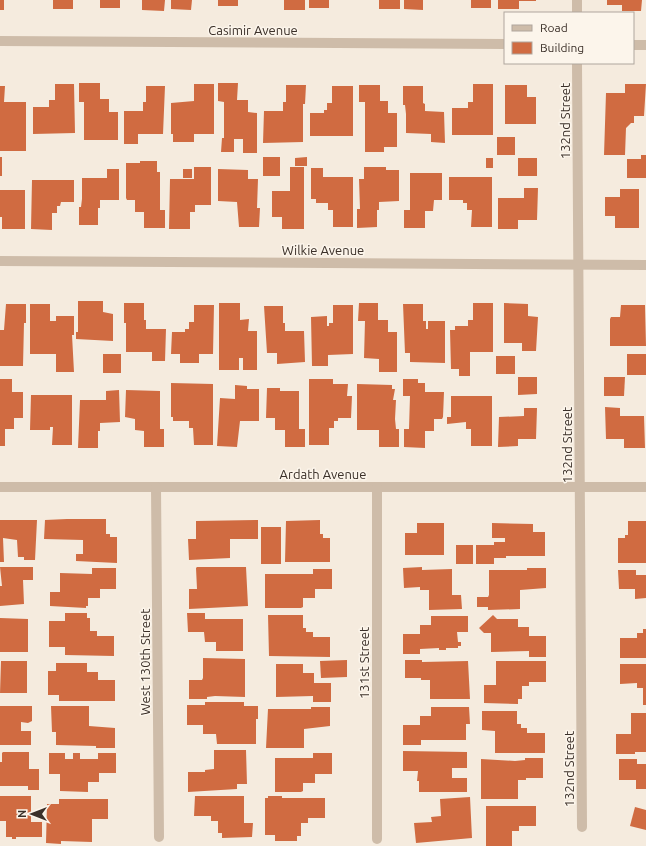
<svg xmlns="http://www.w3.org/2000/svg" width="646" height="846" viewBox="0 0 646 846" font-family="Ubuntu,sans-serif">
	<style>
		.building { fill: #d06b41 }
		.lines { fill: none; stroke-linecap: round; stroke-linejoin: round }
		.minor { stroke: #cebca9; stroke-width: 10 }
		.labels { text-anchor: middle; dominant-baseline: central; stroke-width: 3; stroke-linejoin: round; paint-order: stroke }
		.street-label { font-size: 13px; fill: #3b3029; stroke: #fcf5eb }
	</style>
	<rect width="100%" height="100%" fill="#f5ebde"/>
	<!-- building -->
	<g class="building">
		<rect x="0" y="0" width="4" height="10"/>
		<rect x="53" y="0" width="20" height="9"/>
		<rect x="100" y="0" width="20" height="8"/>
		<polygon points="142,0 165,0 164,11 142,10"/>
		<polygon points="171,0 192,0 191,10 171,9"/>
		<rect x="218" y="0" width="20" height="6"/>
		<rect x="284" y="0" width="21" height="10"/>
		<rect x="309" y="0" width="20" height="8"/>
		<rect x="379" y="0" width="21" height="9"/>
		<polygon points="404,0 423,0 423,10 404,9"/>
		<rect x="471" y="0" width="20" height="8"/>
		<polygon points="498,0 536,0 536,1 519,1 519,9 498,9"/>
		<polygon points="607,0 642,0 641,11 622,11 622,5 607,5"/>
		<polygon points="79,83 100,83 100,99 109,99 109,112 118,112 118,140 84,140 84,102 79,102"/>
		<polygon points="218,83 238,83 237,100 248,100 248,112 257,113 257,153 243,153 243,139 234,139 234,152 221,152 222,138 224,138 224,102 218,101"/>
		<polygon points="55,84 74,84 75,133 33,134 33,107 49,107 49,100 55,100"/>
		<polygon points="194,84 214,84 214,134 194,134 194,142 173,142 173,134 171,134 171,103 194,101"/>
		<polygon points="473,84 493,84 493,135 452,135 452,108 468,108 468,102 473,102"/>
		<polygon points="625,84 646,84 644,116 634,116 634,123 631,123 626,128 625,155 604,155 606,93 625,93"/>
		<polygon points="286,85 306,85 305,104 303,104 303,142 263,143 264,111 283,111 283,102 286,102"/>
		<polygon points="359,85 380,85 380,101 388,101 388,113 397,113 397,147 384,147 384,152 365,152 365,102 359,102"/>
		<polygon points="505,85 527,85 527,97 536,97 536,124 505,124"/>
		<polygon points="0,86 5,86 4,102 26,102 26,151 0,151"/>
		<polygon points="146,86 165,86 163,134 138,134 138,144 124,144 124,111 143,111 143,102 146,102"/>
		<polygon points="332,86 353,86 353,136 310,136 310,113 324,113 324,110 327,110 327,103 332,103"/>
		<polygon points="403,86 423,86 423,103 425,104 425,111 444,112 445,143 431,142 431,134 406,133 406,114 405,105 403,105"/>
		<rect x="497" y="137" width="18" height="18"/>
		<polygon points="641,155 646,155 646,178 627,178 627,159 641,159"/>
		<rect x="0" y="157" width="2" height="19"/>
		<rect x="263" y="157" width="17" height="19"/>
		<polygon points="307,157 307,166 295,166 295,158"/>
		<rect x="486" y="158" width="7" height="10"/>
		<rect x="518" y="158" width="19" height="18"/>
		<polygon points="140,161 157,161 157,172 160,172 160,210 165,210 165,228 144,228 144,212 135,212 135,200 127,200 126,198 126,163 140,163"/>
		<polygon points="194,167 211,167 211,205 195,205 195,212 190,212 190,229 169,229 170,179 194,179"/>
		<polygon points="290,167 304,167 304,229 282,229 282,217 272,217 272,191 290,191"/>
		<polygon points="364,167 386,167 386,170 399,170 399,201 379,202 379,210 377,210 377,227 357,228 357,209 360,209 359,179 364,179"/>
		<polygon points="311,168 323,168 323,177 353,177 353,227 333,227 333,210 328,210 328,203 316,203 316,199 311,199"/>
		<polygon points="107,169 119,169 119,200 100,200 100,208 98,208 98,225 79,225 79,207 81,207 82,199 82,178 107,178"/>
		<rect x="183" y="169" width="9" height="9"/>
		<polygon points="218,169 248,170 248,179 258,179 257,208 260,208 259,227 239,227 237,202 218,201"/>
		<polygon points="410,173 442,173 442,200 434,200 433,211 425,211 425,228 404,228 404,210 410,210"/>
		<polygon points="449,177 492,177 492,227 471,227 472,210 467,210 467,203 463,203 463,200 449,200"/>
		<polygon points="32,180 74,180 74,202 61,202 60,206 57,206 57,213 52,213 52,230 31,229"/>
		<polygon points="524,188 538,188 537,220 518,220 518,229 498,229 498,198 524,198"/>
		<polygon points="620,189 639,189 639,228 615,228 615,216 605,216 605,197 620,197"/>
		<polygon points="0,190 25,190 25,229 2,229 2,217 0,217"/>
		<polygon points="78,301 103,301 103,312 113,314 113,341 76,339 76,332 78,332"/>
		<polygon points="124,303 144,303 144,320 146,320 146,329 166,329 165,361 152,361 152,352 126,352 126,323 124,323"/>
		<polygon points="219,303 240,303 240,320 249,319 248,331 257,331 257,370 243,370 243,358 239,358 239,370 219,370"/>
		<polygon points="359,303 378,303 378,320 388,320 388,332 397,332 397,372 379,372 379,359 364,358 365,321 358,321"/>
		<polygon points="473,303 493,303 493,352 470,352 470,376 459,376 459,369 451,369 450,330 455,330 455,326 468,326 468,320 473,320"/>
		<polygon points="504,303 528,304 528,316 538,317 536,351 522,351 522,343 504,343"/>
		<polygon points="6,304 26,304 26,323 24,323 23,366 0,366 0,330 4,330"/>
		<polygon points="30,304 50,304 50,321 56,321 56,316 74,316 74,335 72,335 74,372 56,372 56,354 30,354"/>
		<polygon points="403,304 423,304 423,321 426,321 426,329 428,329 428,321 445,321 445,363 410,362 410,353 405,353"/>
		<polygon points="194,305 214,305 213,354 199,354 199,363 180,363 180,354 171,354 172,332 185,332 185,329 189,329 189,322 194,322"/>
		<polygon points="333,305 353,305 353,354 328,355 328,366 312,366 311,317 327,316 327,326 329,326 329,323 333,323"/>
		<polygon points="621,305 645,305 646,346 610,346 610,319 611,317 620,317"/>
		<polygon points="264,306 283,306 283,323 285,323 285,331 304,331 305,362 277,364 277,353 267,353"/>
		<rect x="103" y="354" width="18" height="19"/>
		<rect x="627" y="354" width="19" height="21"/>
		<rect x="496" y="356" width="19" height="18"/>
		<polygon points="518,377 537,377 537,394 518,395"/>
		<polygon points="604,377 625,377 624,396 604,396"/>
		<polygon points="0,379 12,379 12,392 23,392 23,418 14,418 14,429 5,429 5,446 0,446"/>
		<polygon points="309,379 333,379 333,384 348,384 347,396 352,396 351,418 338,418 338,421 334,421 334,428 329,428 329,445 309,445"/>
		<polygon points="403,379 418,379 418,383 425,383 425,392 444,392 443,417 442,419 434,419 434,431 425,431 425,448 404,447 404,429 409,429 410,396 403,396"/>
		<polygon points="171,383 213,384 213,445 194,445 193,428 189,428 189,421 173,421 173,417 171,417"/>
		<polygon points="357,384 392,385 392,389 395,389 393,400 396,400 395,419 396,429 399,429 399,447 379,447 379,430 357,430"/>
		<polygon points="235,385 247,386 247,389 259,389 259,421 240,421 237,447 217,446 220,398 235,399"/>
		<polygon points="267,388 280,388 280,391 299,391 299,429 305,429 305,447 285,447 285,430 275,430 275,418 266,418"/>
		<polygon points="119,390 120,422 100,423 100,431 98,431 98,448 78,448 80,400 106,400 106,391"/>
		<polygon points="126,390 160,391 160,429 164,429 164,447 144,447 144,431 135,430 135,419 125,417"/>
		<polygon points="31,395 72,395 72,445 52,445 53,427 50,427 50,430 30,430"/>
		<polygon points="451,396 492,396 492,446 471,446 471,429 466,429 466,422 447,424 447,417 451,417"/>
		<polygon points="605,407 620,408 620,416 644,416 645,448 624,448 624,439 606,439"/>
		<polygon points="524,408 537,408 536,439 518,439 518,446 498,447 499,417 524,416"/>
		<polygon points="67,519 106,519 106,534 110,534 110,537 117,537 117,563 76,561 76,554 83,554 83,540 44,539 45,520"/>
		<polygon points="0,520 37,520 35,560 24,560 24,557 18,557 17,540 3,538 4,562 0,562"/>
		<polygon points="258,520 258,539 230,539 230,558 189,560 188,539 196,539 196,521"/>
		<polygon points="320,520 320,534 323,534 323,538 330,538 330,562 285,562 286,521"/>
		<polygon points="628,521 646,521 646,563 618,563 618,538 625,538 625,535 628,535"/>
		<polygon points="417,523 444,523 444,555 405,555 405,533 417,533"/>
		<polygon points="492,523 533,524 533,532 545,532 545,556 506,556 506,558 494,558 494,564 476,564 476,545 494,545 494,542 505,542 505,538 492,538"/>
		<rect x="261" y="527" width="20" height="37"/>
		<rect x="456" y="545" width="17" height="19"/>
		<polygon points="0,567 33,567 33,580 23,580 24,604 0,606 0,586 2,586"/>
		<polygon points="197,567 246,567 248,606 189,609 189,589 197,589 196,568"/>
		<polygon points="422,567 422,570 452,569 452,595 461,595 462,609 429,610 429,590 420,590 420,587 404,588 403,568"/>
		<polygon points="92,568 116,568 116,589 100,589 100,598 88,598 88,606 86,606 86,608 50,606 50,592 60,592 60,573 92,574"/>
		<polygon points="527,568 546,568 546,588 520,590 520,609 488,610 488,607 477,607 477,597 488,597 489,595 489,570 527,570"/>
		<polygon points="313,569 332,569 332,589 315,589 315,598 303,598 303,607 301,608 265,608 265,574 313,574"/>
		<polygon points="618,570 636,570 636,575 646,575 646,598 635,599 635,589 619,589"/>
		<polygon points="65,613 87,613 87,618 90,618 90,631 97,631 97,636 114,636 114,656 65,655 65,647 49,647 49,621 65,621"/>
		<polygon points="187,613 205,613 205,619 243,619 243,651 216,651 216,642 205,642 204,632 188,632"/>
		<polygon points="268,615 303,615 303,628 306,628 306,632 313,632 313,637 330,637 330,657 269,656"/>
		<polygon points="493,615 497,619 518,619 518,627 529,627 529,636 546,636 546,657 529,657 529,651 491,652 491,633 484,633 479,628"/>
		<polygon points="431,616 468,616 468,632 457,632 458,642 461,642 461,646 458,646 458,648 446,648 446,650 439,650 439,648 420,649 420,654 403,654 403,634 420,634 420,625 431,625"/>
		<polygon points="0,618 28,619 28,652 0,652"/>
		<polygon points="643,629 646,629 646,658 620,658 620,638 637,638 637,633 643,633"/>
		<polygon points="203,658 245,659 245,697 215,696 207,697 207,699 189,699 189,680 202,680 203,678"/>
		<polygon points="347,660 347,677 321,678 320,661"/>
		<polygon points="405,660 422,660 422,662 468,661 470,699 430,699 430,680 421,680 421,678 405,678"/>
		<polygon points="1,661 27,661 27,693 0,693"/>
		<polygon points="496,661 546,661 546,682 529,682 529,686 522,686 522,699 518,699 518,704 484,703 484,685 496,685"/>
		<polygon points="56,663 87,663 87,672 98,672 98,680 115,680 115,701 59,701 59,695 48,695 48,671 56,671"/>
		<polygon points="276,664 303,664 303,673 314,673 314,683 331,683 331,702 313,702 313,696 276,697"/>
		<polygon points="620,664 646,664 646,705 643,705 643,688 637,688 637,683 620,684"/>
		<polygon points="205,702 244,702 244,706 258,706 258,719 256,719 256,744 217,744 216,734 203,734 203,725 187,725 187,705 205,705"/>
		<polygon points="0,706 32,706 32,721 28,723 21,722 21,731 31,731 31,745 0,745"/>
		<polygon points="51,706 89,706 89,726 115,728 115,748 96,748 96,746 56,745 56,732 52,732"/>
		<polygon points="311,707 330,707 330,726 304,729 304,748 266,748 268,709 311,709"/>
		<polygon points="431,707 469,707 470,724 466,724 466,740 421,740 421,745 403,745 403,725 420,725 420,716 431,716"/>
		<polygon points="482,711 517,711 517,724 521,724 521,728 527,728 527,733 545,733 545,753 495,753 495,731 482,730"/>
		<polygon points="631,713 646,713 646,752 635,752 635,754 616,754 616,734 631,734"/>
		<polygon points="214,750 246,750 247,784 237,784 237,789 188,792 188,772 205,772 205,770 214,769"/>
		<polygon points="403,751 467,752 467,768 452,768 452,778 467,778 467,792 419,792 419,781 417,781 418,771 403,771"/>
		<polygon points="3,752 29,752 29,769 39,769 39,790 28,790 28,786 0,786 0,762 2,762 2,753"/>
		<polygon points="49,753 65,753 65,759 73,759 73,753 80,753 80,759 98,759 98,753 116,753 116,773 99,773 99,782 88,782 88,792 60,791 60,774 49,774"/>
		<polygon points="313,753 332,753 332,774 315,774 315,783 303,783 303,791 301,792 275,792 275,758 313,758"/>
		<polygon points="525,758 543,758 543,778 526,778 526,780 518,780 518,799 481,799 481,759 515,761 525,760"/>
		<polygon points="619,759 637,759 637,764 646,764 646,789 636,789 636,780 619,780"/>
		<polygon points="0,796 31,796 31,822 42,822 42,837 16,837 16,839 12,839 12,837 6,837 6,821 0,821"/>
		<polygon points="195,796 244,796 244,823 253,823 252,837 222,838 222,833 218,833 218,821 211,821 211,816 194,816"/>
		<polygon points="268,796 282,796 282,798 325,798 325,818 308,818 308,823 301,823 301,836 297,836 297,841 275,841 275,835 265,835 265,798 268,798"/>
		<polygon points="470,797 472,838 416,843 414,823 432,822 431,817 441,816 440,799"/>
		<polygon points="59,799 108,799 108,819 92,819 92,842 61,841 61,844 46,843 47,804 59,804"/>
		<polygon points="486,806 536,806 536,826 519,826 519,831 512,831 512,846 486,846"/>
		<polygon points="635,807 646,810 646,830 630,826"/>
	</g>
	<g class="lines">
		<!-- minor -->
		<g class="minor">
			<polyline points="577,0 577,13"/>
			<polyline points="0,41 505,44"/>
			<polyline points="633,45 646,45"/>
			<polyline points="577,63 582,827"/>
			<polyline points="0,261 646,265"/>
			<polyline points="0,487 646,487"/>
			<polyline points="156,487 159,837"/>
			<polyline points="377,839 377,487"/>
		</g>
	</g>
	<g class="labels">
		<!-- street labels -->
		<g class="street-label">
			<text x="253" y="30">Casimir Avenue</text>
			<text transform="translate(565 121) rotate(-90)">132nd Street</text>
			<text x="323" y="250">Wilkie Avenue</text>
			<text transform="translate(567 445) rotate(-90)">132nd Street</text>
			<text x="323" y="474">Ardath Avenue</text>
			<text transform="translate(145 662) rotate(-90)">West 130th Street</text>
			<text transform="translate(364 663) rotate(-90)">131st Street</text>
			<text transform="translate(569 769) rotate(-90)">132nd Street</text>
		</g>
	</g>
	<!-- legend -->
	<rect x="504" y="12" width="130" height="52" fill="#fcf5eb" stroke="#afa69d"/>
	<rect x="512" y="25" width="20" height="6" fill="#cebca9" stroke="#afa69d"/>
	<text x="540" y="32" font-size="12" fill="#3b3029">Road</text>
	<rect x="512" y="42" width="20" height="12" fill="#d06b41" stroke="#afa69d"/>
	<text x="540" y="52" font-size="12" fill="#3b3029">Building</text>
	<!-- north arrow -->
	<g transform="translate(32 814) rotate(270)" stroke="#fcf5eb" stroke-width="3" paint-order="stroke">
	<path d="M0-3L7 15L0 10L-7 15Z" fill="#3b3029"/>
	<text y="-6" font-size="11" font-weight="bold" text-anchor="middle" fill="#3b3029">N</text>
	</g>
</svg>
